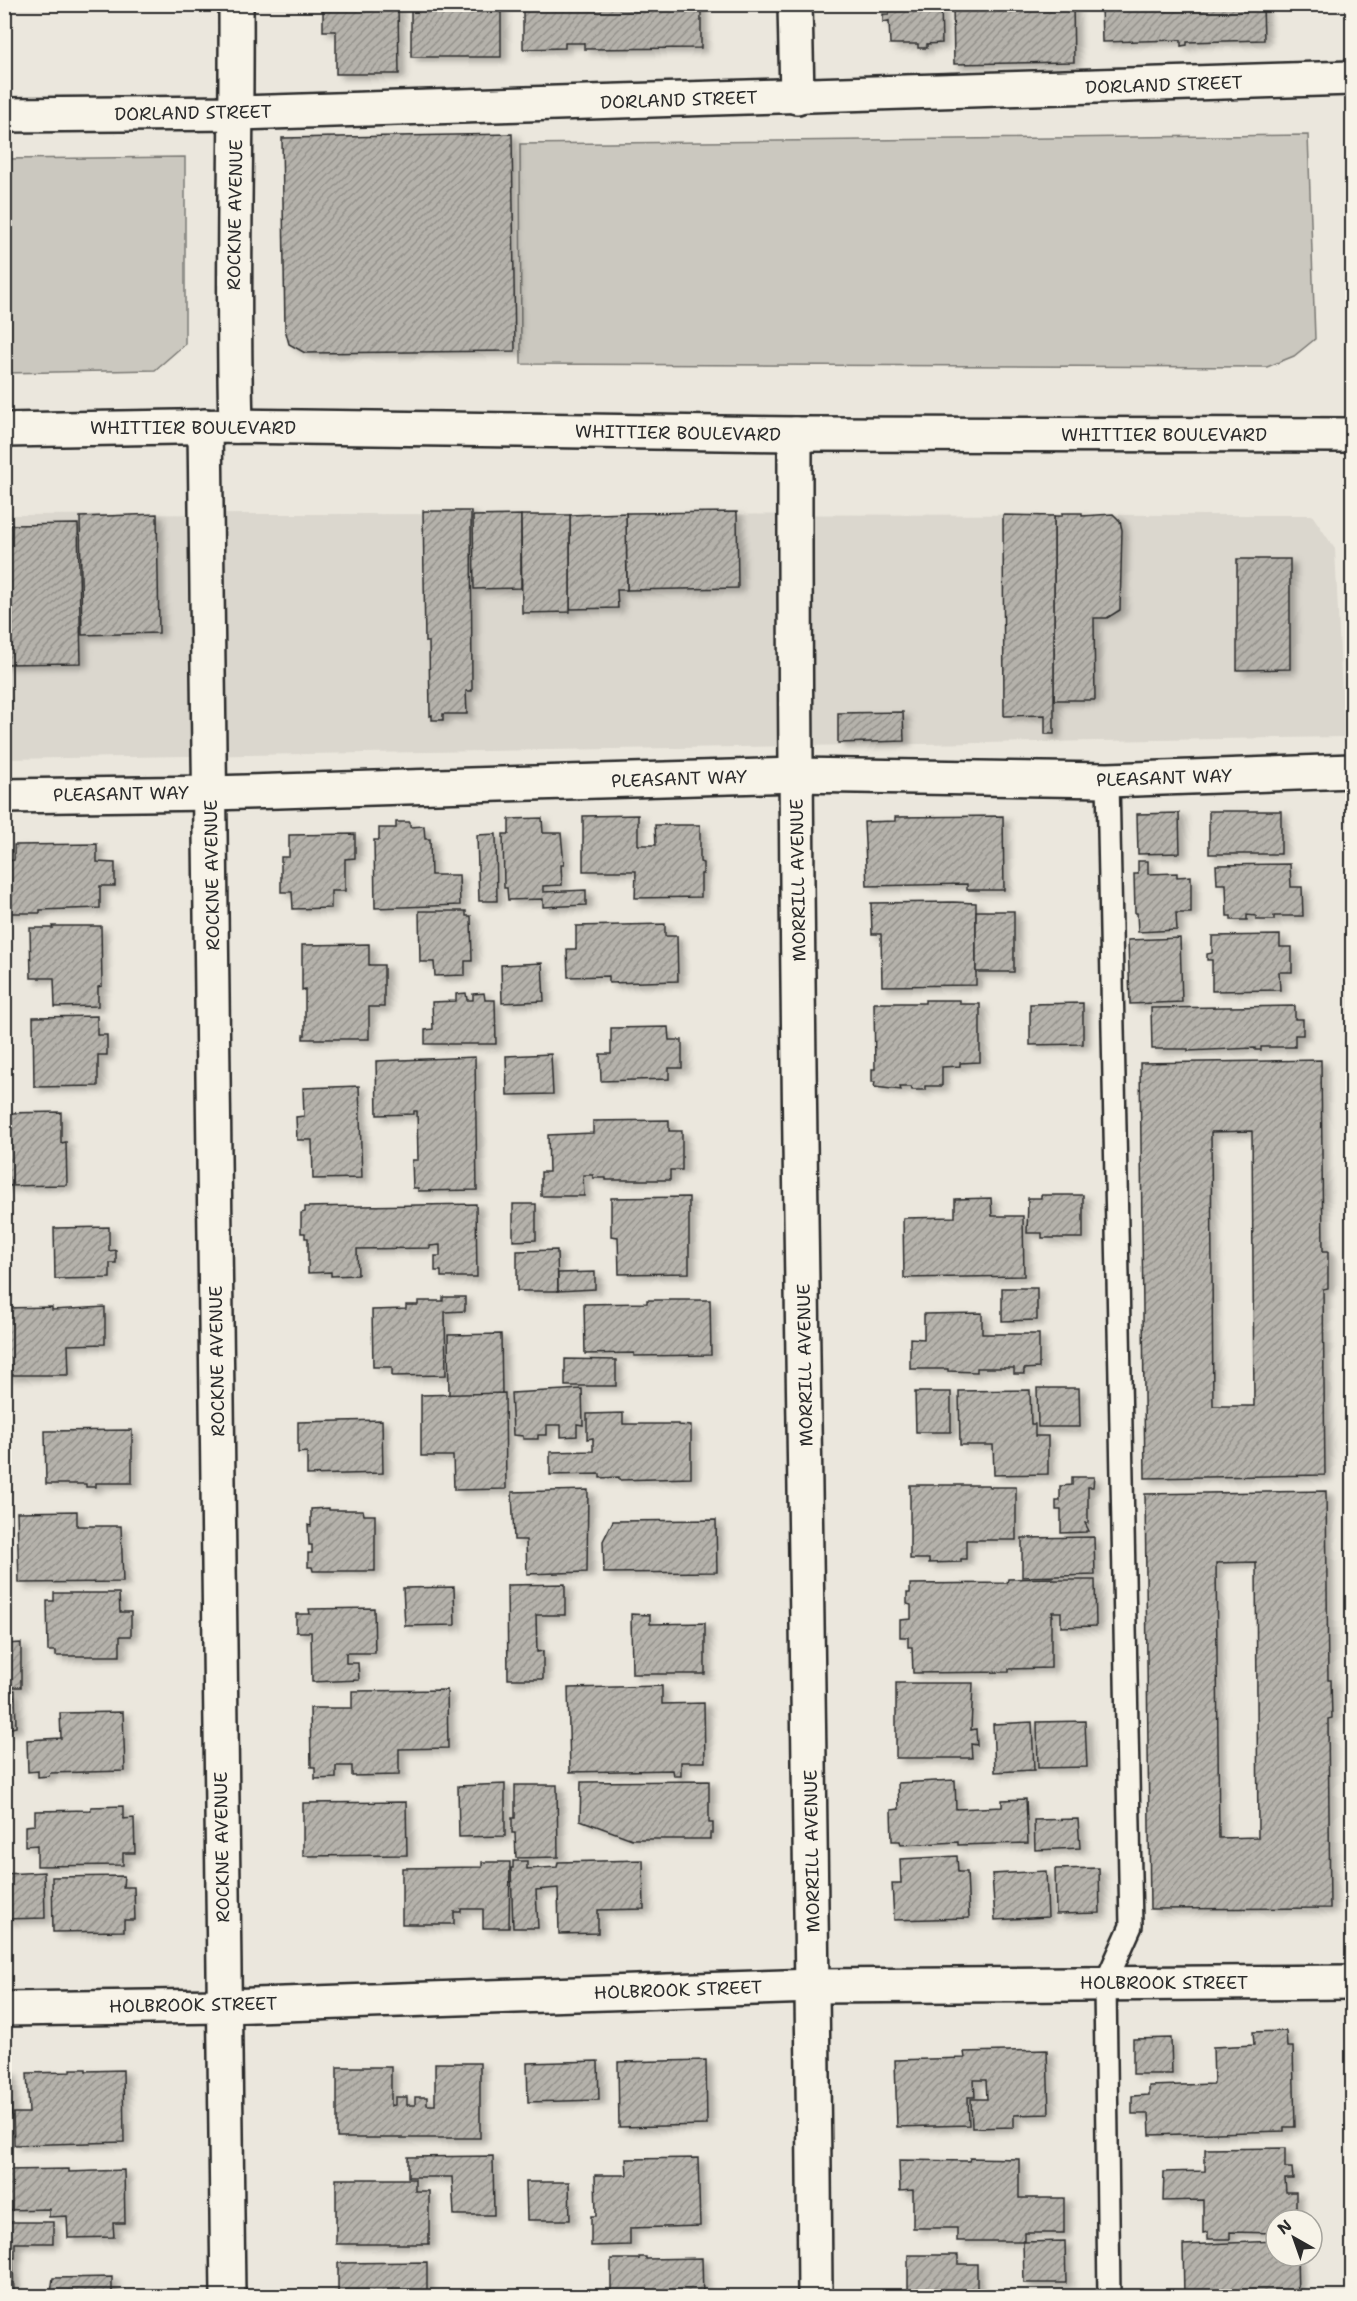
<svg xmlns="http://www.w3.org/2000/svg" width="1357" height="2301" viewBox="0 0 1357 2301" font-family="'Shantell Sans',sans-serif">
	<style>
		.built { fill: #dbd7ce }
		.park { fill: #cbc8bf; stroke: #7b7a75; stroke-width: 1.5 }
		.building { fill: url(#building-hatch); stroke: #2b2b2b; stroke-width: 1.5; fill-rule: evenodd; filter: url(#shadow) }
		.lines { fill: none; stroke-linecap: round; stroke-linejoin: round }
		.service-casing { stroke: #2b2b2b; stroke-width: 26 }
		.minor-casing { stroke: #2b2b2b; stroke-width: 38 }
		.primary-casing { stroke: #2b2b2b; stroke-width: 38 }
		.service { stroke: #f7f3e8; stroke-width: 21 }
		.minor { stroke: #f7f3e8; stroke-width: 33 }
		.primary { stroke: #f7f3e8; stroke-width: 33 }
		.labels { text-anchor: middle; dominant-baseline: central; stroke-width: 4.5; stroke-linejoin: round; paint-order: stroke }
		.street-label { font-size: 18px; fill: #2b2b2b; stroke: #f7f3e8 }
	</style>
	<defs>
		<pattern id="building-hatch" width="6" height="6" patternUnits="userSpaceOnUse" patternTransform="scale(1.5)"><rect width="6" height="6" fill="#b5b2ab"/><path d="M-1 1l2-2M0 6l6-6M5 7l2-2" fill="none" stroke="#93918b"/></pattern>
		<filter id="shadow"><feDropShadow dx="6" dy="4" stdDeviation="3" flood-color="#0004"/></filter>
	</defs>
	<rect width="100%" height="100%" fill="#ebe7dd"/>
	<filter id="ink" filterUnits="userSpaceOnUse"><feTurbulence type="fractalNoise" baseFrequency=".0167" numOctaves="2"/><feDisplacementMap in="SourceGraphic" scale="12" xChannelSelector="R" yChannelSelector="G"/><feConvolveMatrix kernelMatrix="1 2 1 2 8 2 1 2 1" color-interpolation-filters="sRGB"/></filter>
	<g filter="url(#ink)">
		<!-- built -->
		<polygon class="built" points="273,514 1312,515 1335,549 1344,737 5,759 4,515"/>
		<!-- park -->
		<g class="park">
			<polygon points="1308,135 1315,339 1294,356 1267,367 521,364 520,144"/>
			<polygon points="185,157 185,344 155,370 5,373 5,159"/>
		</g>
		<!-- building -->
		<g class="building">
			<polygon points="323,4 398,4 399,74 336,74 336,31 323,31"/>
			<rect x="411" y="4" width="90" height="53"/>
			<polygon points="523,4 623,4 623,8 638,7 638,4 701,4 701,48 584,49 584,43 565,43 565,48 523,49"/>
			<polygon points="889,4 941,4 942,43 927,44 927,48 918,48 918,44 890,44 889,21 883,22 883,14 889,14"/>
			<polygon points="953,4 1073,4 1074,62 954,64"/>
			<polygon points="1101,4 1263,4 1264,40 1187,42 1187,45 1181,46 1181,40 1102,42"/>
			<polygon points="512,134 515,351 305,353 289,344 285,329 282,138"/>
			<polygon points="423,511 471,511 472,691 466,691 467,714 443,714 443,720 432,720 432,715 430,716 429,642 425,642"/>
			<polygon points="737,512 738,588 627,590 626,513"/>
			<polygon points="626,513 627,590 617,590 618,608 570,609 570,515"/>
			<polygon points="1062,513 1082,513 1082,516 1113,514 1120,521 1122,530 1120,610 1107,618 1094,618 1095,700 1054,700 1054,516 1062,516"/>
			<polygon points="157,514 159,633 82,635 80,517"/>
			<polygon points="521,515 521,588 474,589 473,516"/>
			<polygon points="521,515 570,515 570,612 522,613"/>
			<polygon points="1003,515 1054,516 1054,734 1045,734 1045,715 1004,716"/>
			<polygon points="4,523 8,523 8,525 78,524 81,663 4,664"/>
			<polygon points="1237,559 1290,559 1290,669 1237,670"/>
			<polygon points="903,712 904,741 838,743 838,713"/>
			<rect x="1209" y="811" width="72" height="43"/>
			<polygon points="1179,813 1180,853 1138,854 1137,814"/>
			<polygon points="638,815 638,845 656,845 655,825 700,825 700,862 703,863 703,874 701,874 701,897 635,898 636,871 583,871 583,816"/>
			<polygon points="1003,816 1004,890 967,890 967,884 867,886 864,822 895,821 895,817"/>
			<polygon points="542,818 543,833 561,833 564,865 561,865 562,885 543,886 543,892 586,890 586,905 543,907 543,899 508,900 507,888 504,888 503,834 509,834 509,819"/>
			<polygon points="396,822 410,822 410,827 424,826 425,839 430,839 431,875 459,875 460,905 375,908 374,840 379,840 379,828 396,828"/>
			<polygon points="355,834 355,858 345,859 345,891 331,891 331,908 293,909 292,892 281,892 281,857 289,857 289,835"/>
			<polygon points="496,834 497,901 479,901 477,835"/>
			<polygon points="97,844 97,862 115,863 115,886 100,886 100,908 40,910 40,913 4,913 4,861 14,860 14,845"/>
			<polygon points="1138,861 1148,861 1148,874 1177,873 1177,877 1191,876 1191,913 1176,913 1177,930 1138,932 1137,913 1135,913 1134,874 1138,874"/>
			<polygon points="1290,864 1291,887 1302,887 1303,916 1274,916 1274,920 1256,920 1256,916 1247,915 1247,920 1231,920 1231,916 1227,916 1226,884 1217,884 1216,865"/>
			<polygon points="953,902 976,903 976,985 882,986 881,934 872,934 871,903"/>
			<polygon points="419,911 466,911 466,916 471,916 472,961 465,961 465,975 435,976 434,962 420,962"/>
			<rect x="976" y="911" width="38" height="61"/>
			<polygon points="665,924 665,936 677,936 678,981 609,983 609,976 568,977 567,949 576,949 576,926"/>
			<polygon points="52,926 101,926 102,986 98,987 98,1006 55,1007 54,978 31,978 30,928 53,928"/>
			<polygon points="1280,935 1280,947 1292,947 1292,972 1279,972 1280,990 1212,991 1212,960 1207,960 1207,954 1212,953 1212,936"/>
			<polygon points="1180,938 1182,1002 1130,1004 1128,940"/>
			<polygon points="369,944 369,965 384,965 384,1007 369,1007 369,1039 303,1039 303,1035 305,1035 305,989 302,990 302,945"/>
			<polygon points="542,963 544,1001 502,1003 501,965"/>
			<polygon points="466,993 467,1000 473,1000 473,994 484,993 485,1000 495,1000 496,1044 425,1044 425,1030 433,1029 432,1002 456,1001 456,994"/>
			<polygon points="925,1000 960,1000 960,1004 980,1004 980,1062 960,1063 960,1066 942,1067 942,1086 925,1086 925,1090 912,1090 911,1087 900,1087 901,1090 874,1087 875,1082 872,1082 872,1069 875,1069 874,1003 925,1003"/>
			<polygon points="1083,1003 1083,1044 1030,1045 1030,1004"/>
			<polygon points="1295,1006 1295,1019 1303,1019 1303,1035 1295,1035 1295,1047 1261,1047 1261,1050 1255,1050 1255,1048 1188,1051 1188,1049 1152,1049 1151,1008"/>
			<polygon points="97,1016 97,1035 107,1035 107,1055 98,1055 98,1086 34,1087 33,1017"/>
			<polygon points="668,1027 669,1040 682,1040 682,1068 669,1068 669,1079 601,1081 600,1054 611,1054 611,1028"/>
			<polygon points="551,1054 553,1094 507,1095 506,1056"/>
			<polygon points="475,1057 477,1190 418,1191 418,1188 413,1188 412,1160 418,1160 417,1111 414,1111 414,1114 377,1115 376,1061"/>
			<path d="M 1321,1060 L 1323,1251 L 1328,1251 L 1328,1288 L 1323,1289 L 1325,1475 L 1145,1478 L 1140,1063 ZM 1252,1131 L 1254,1406 L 1213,1406 L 1211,1132 Z"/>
			<polygon points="359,1086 362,1178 313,1179 312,1140 297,1140 296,1117 304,1116 303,1088"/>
			<polygon points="61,1112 61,1143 66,1142 67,1185 4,1186 4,1113"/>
			<polygon points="669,1120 669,1131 682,1131 682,1170 670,1170 670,1180 606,1180 606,1178 593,1178 593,1175 583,1175 584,1196 541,1196 541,1172 549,1172 548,1135 593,1133 593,1121"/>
			<polygon points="1041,1195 1083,1195 1083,1238 1042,1238 1042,1233 1027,1233 1028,1198 1041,1198"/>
			<polygon points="689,1197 689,1273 619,1274 618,1237 611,1236 611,1198"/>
			<polygon points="991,1198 992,1216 1023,1216 1024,1276 904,1278 903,1218 955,1217 955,1199"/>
			<polygon points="476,1204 477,1277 441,1277 441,1271 435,1271 435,1256 440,1256 440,1245 430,1246 430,1248 357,1249 358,1275 331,1276 331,1272 308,1273 308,1238 305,1238 305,1233 301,1233 301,1213 305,1212 305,1207"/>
			<polygon points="513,1204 536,1204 536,1240 513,1241"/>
			<polygon points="109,1227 109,1251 116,1250 116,1263 110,1263 110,1278 55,1279 54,1228"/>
			<polygon points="557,1250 558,1291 517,1291 517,1251"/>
			<polygon points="595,1272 595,1289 558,1291 558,1273"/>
			<polygon points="1002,1288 1037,1288 1037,1320 1002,1321"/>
			<polygon points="443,1297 465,1297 465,1311 445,1312 446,1375 392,1376 392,1367 373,1367 372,1310 406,1309 406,1305 418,1305 418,1301 443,1301"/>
			<polygon points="647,1300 710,1300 711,1355 634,1356 634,1353 585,1354 584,1304 647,1303"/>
			<polygon points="52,1307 52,1310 105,1307 105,1344 68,1345 69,1375 4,1375 4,1308"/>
			<polygon points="982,1313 982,1334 1039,1334 1039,1368 1024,1369 1024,1374 1014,1374 1014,1368 977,1368 977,1372 948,1371 948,1369 910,1369 910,1338 924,1339 924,1314"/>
			<polygon points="501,1334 502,1394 449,1395 448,1335"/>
			<polygon points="565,1359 616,1360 616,1386 565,1386"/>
			<polygon points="1037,1388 1079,1388 1080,1427 1038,1427"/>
			<polygon points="582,1389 583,1425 577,1424 577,1436 561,1437 561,1425 547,1425 547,1435 538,1435 538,1439 523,1439 523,1436 513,1435 511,1393"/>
			<polygon points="1030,1390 1031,1424 1035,1424 1035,1436 1048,1436 1048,1474 994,1475 993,1445 960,1445 959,1391"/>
			<polygon points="915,1392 951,1392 951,1432 916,1432"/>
			<polygon points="505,1393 506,1489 454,1490 453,1456 421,1456 421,1395"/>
			<polygon points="623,1413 623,1424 678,1424 678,1425 691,1426 691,1478 619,1480 619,1477 600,1478 600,1474 550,1475 550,1452 593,1451 593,1438 587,1439 587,1414"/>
			<polygon points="382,1420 383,1473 307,1475 307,1452 298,1453 298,1422"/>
			<polygon points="132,1430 132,1483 96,1483 96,1487 86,1487 86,1484 46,1484 45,1431"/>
			<polygon points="1072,1477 1094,1477 1093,1487 1088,1487 1088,1523 1085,1523 1089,1531 1086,1531 1086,1532 1061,1533 1061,1510 1056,1510 1056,1501 1060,1501 1060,1486 1072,1485"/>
			<polygon points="910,1485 989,1485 990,1487 1016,1487 1016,1540 966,1540 966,1559 961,1559 961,1562 929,1563 929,1559 910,1559"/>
			<polygon points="588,1490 587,1572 527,1574 526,1540 514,1540 512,1492"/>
			<path d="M 1326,1491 L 1328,1680 L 1331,1680 L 1332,1718 L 1328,1719 L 1330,1908 L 1150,1909 L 1145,1494 ZM 1256,1562 L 1258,1837 L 1219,1838 L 1216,1563 Z"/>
			<polygon points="329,1508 329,1510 363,1510 364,1515 375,1515 375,1571 313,1571 312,1567 308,1567 308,1553 312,1553 312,1545 309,1545 308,1525 311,1526 311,1509"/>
			<polygon points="77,1511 77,1526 121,1526 123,1582 19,1583 17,1512"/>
			<polygon points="716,1520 717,1572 604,1573 603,1541 613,1521"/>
			<polygon points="1094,1537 1095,1575 1022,1577 1022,1538"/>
			<polygon points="1052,1578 1052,1580 1095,1580 1096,1626 1061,1627 1061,1612 1052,1612 1053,1616 1051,1616 1051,1668 1009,1669 1009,1672 913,1673 912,1647 908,1647 908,1637 900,1637 900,1620 911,1619 911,1605 907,1604 907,1593 910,1593 910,1584 1007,1583 1008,1579"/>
			<polygon points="565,1584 565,1615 536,1615 537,1652 543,1651 543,1679 508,1679 507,1585"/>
			<polygon points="454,1587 455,1625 405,1626 403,1588"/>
			<polygon points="54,1593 119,1593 120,1612 131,1612 131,1636 120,1636 120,1656 56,1656 56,1651 48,1651 47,1601 54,1601"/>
			<polygon points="374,1608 375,1653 346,1653 346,1663 358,1663 359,1680 312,1682 311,1632 296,1632 296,1614 310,1614 309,1609"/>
			<polygon points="631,1614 650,1615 650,1624 705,1623 705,1674 632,1674"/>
			<polygon points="21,1643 21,1687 4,1687 4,1644"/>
			<polygon points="896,1683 973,1683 971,1730 976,1729 977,1745 971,1744 972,1758 896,1758"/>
			<polygon points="662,1686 662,1704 704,1703 705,1762 681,1762 681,1776 674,1776 673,1770 570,1772 568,1688"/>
			<polygon points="15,1690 16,1727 4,1730 4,1691"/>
			<polygon points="447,1690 448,1748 399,1749 399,1775 352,1776 352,1766 336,1766 336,1778 315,1779 315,1767 311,1767 310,1708 352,1708 352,1691"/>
			<polygon points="123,1712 125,1771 50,1773 49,1776 38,1777 38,1771 28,1772 27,1740 61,1738 60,1713"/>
			<polygon points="1085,1721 1087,1767 1038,1768 1037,1722"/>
			<polygon points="1032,1722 1034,1770 995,1772 993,1724"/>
			<polygon points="955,1780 956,1809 1002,1807 1002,1800 1026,1799 1028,1843 958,1845 958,1842 901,1845 900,1841 892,1841 891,1810 899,1809 898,1783"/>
			<polygon points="709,1781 709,1823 713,1823 713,1833 710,1833 710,1839 632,1839 580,1820 581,1782"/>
			<polygon points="505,1784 505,1836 459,1837 458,1786"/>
			<polygon points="515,1785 557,1785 558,1857 516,1858 515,1833 512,1833 512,1818 515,1818"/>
			<polygon points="406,1802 407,1855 303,1856 303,1803"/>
			<polygon points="123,1806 123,1819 134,1818 135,1853 123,1853 123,1865 37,1866 37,1845 25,1846 25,1826 35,1825 35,1811 91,1810 91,1807"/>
			<polygon points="1078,1819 1080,1848 1035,1850 1034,1820"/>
			<polygon points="957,1856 958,1872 967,1872 969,1918 894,1920 892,1883 901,1883 900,1859"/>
			<polygon points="643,1860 644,1909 598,1910 598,1933 559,1934 558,1888 536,1890 538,1928 513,1928 511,1868 513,1868 513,1861 527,1861 527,1869 557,1867 558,1862"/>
			<polygon points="482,1862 510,1862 509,1928 483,1928 483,1909 461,1909 461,1912 454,1912 454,1924 402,1924 402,1868 482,1867"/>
			<polygon points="1099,1868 1100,1913 1056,1914 1055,1869"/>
			<polygon points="1046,1871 1048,1917 995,1920 992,1874"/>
			<polygon points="44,1872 45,1918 4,1919 4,1874"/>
			<polygon points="124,1876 123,1887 134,1887 135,1920 124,1920 124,1931 53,1932 52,1877"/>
			<polygon points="1286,2031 1287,2047 1293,2047 1295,2127 1284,2127 1284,2131 1150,2135 1149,2114 1132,2114 1132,2096 1149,2095 1149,2086 1214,2084 1213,2047 1254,2045 1253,2032"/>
			<polygon points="1171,2038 1172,2074 1133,2074 1133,2039"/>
			<polygon points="1047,2050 1049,2114 1014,2115 1014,2127 972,2128 971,2099 987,2099 986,2080 974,2080 975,2097 968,2097 969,2125 897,2127 895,2060 965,2058 964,2052"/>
			<polygon points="706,2060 707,2125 619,2127 618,2062"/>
			<polygon points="598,2061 599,2100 528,2102 527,2063"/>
			<polygon points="435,2063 480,2063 480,2138 337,2138 337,2067 391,2067 391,2106 395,2105 395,2097 407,2097 407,2105 415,2105 415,2097 427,2097 427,2105 435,2105"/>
			<polygon points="71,2069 86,2069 86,2071 123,2070 124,2142 14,2145 13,2113 29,2113 27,2073 71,2072"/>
			<polygon points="4,2072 10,2072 11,2115 4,2115"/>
			<polygon points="1285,2148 1285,2168 1292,2168 1293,2179 1285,2179 1286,2192 1296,2192 1296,2220 1276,2220 1276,2233 1230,2232 1230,2239 1208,2239 1208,2232 1203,2233 1203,2200 1163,2201 1164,2172 1205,2171 1205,2149"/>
			<polygon points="493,2156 494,2215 454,2215 452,2177 408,2177 408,2157"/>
			<polygon points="698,2158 700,2226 630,2228 630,2245 591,2246 591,2216 596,2216 595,2175 627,2175 626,2159"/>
			<polygon points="970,2158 1019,2159 1019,2198 1064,2198 1064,2233 1025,2233 1025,2241 957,2241 957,2228 913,2228 913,2190 900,2191 899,2160 969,2161"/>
			<polygon points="69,2169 69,2172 124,2170 125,2223 113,2223 114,2237 68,2238 67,2216 49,2217 49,2209 6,2210 5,2170"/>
			<polygon points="336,2179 415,2179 415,2191 429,2191 429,2244 336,2244"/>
			<polygon points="526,2182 569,2182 570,2220 527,2220"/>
			<polygon points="4,2222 53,2222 53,2243 15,2243 15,2258 4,2258"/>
			<polygon points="1065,2241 1066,2283 1024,2283 1023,2242"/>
			<polygon points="1276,2241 1276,2256 1297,2256 1298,2296 1184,2296 1183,2245"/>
			<polygon points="908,2255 958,2255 958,2264 977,2264 977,2296 902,2296 902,2293 908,2293"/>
			<polygon points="639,2257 646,2257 646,2259 702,2258 703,2296 611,2296 611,2259 639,2259"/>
			<polygon points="4,2259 13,2259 14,2296 4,2296"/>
			<polygon points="427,2262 427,2296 335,2296 335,2292 338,2292 338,2263"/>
			<polygon points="112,2277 112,2296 31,2296 54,2295 54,2292 51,2292 53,2278"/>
		</g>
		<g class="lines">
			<defs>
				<polyline id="service" points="1108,780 1131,1926 1105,1984 1109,2296"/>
				<g id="minor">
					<path d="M 236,4 C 237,145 232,285 236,426"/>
					<polyline points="795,4 797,97"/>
					<polyline points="4,115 237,113 1352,78"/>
					<polyline points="205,426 228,2296"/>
					<path d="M 795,434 C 794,1055 811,1676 815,2296"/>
					<polyline points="4,796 211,793 796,775 1108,780 1352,771"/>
					<polyline points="4,2009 223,2006 813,1986 1352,1982"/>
				</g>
				<polyline id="primary" points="4,430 236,426 795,434 1352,435"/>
			</defs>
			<!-- service casing -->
			<use href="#service" class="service-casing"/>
			<!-- minor casing -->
			<use href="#minor" class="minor-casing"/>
			<!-- primary casing -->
			<use href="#primary" class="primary-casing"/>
			<!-- service -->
			<use href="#service" class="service"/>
			<!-- minor -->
			<use href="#minor" class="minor"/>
			<!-- primary -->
			<use href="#primary" class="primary"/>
		</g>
	</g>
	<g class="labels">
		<!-- street labels -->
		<g class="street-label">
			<text transform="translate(1164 85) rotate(-2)">DORLAND STREET</text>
			<text transform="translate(679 100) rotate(-2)">DORLAND STREET</text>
			<text transform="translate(193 113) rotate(-1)">DORLAND STREET</text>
			<text transform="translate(235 215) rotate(-89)">ROCKNE AVENUE</text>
			<text x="193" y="428">WHITTIER BOULEVARD</text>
			<text transform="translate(678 433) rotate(1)">WHITTIER BOULEVARD</text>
			<text x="1164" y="435">WHITTIER BOULEVARD</text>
			<text transform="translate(1164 778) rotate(-2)">PLEASANT WAY</text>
			<text transform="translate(679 779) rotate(-2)">PLEASANT WAY</text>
			<text transform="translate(121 794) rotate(-1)">PLEASANT WAY</text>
			<text transform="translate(212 875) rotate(-91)">ROCKNE AVENUE</text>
			<text transform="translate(798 880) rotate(-91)">MORRILL AVENUE</text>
			<text transform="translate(217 1361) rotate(-91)">ROCKNE AVENUE</text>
			<text transform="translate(805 1365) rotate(-91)">MORRILL AVENUE</text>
			<text transform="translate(222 1847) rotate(-91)">ROCKNE AVENUE</text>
			<text transform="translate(812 1851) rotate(-91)">MORRILL AVENUE</text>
			<text x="1164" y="1983">HOLBROOK STREET</text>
			<text transform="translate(678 1990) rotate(-2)">HOLBROOK STREET</text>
			<text transform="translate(193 2005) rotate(-1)">HOLBROOK STREET</text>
		</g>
	</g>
	<!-- margin -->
	<rect width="1357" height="2301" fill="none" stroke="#f7f3e8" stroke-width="24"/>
	<rect x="12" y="12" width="1333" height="2277" fill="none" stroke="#2b2b2b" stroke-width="2" filter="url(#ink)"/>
	<!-- north arrow -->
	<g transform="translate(1294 2238) rotate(320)"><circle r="28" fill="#f7f3e8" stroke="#a5a39c" stroke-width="1.5"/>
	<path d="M0-4.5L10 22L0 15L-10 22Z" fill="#2b2b2b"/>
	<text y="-9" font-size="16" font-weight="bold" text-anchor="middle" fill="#2b2b2b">N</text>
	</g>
</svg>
